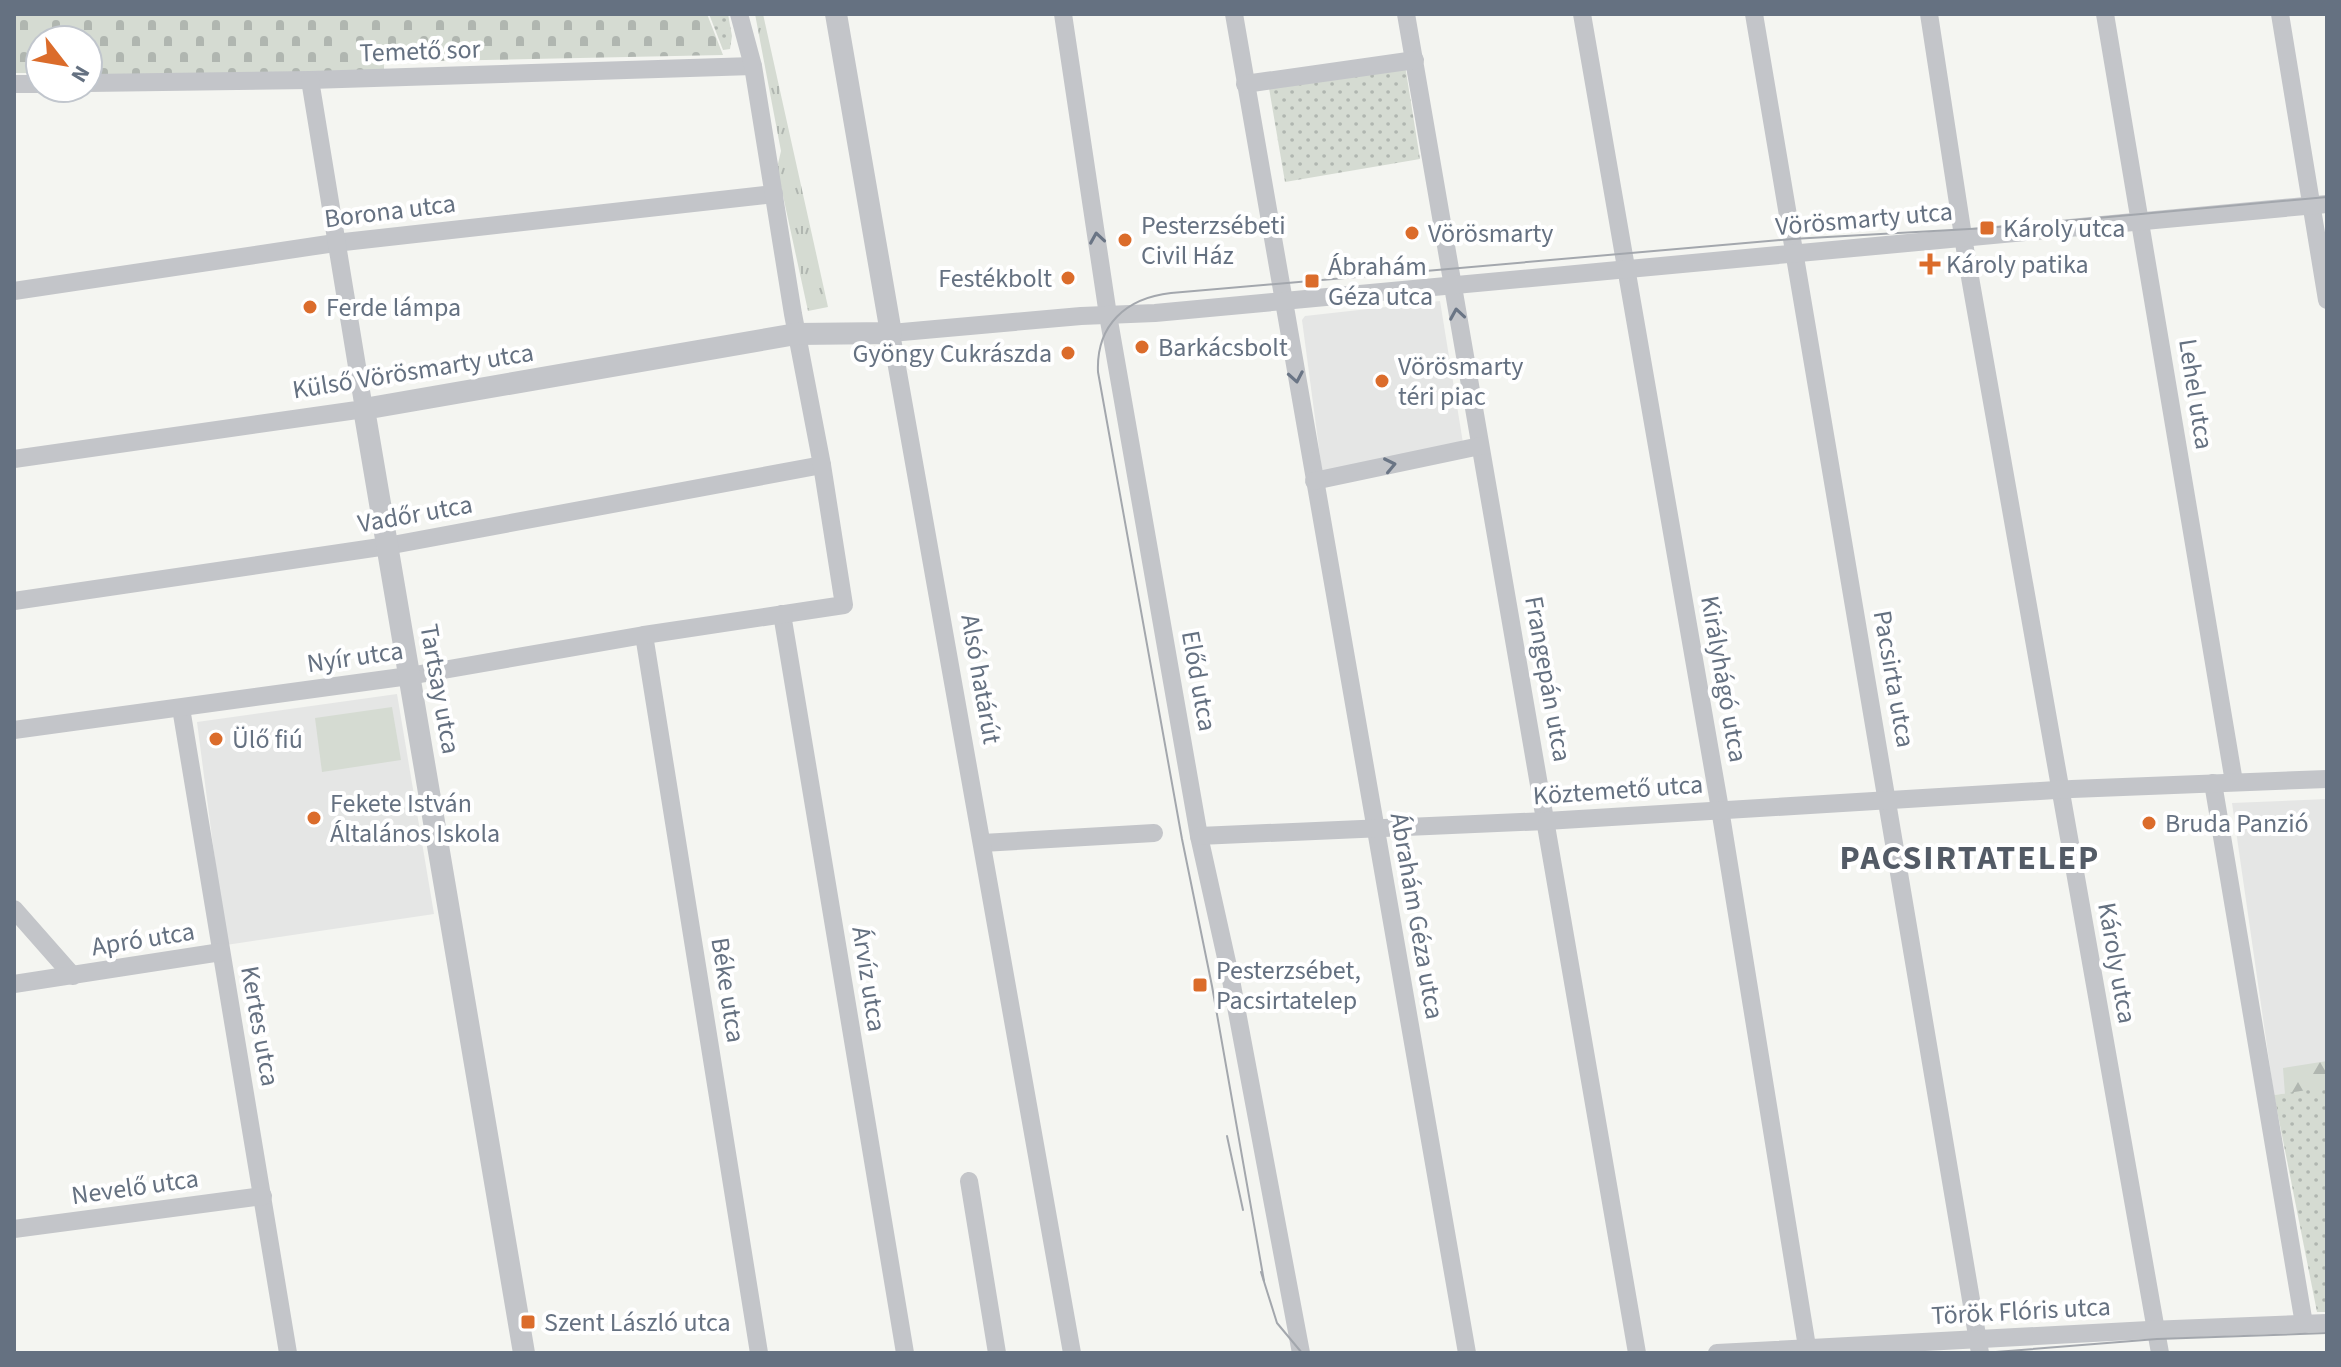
<svg xmlns="http://www.w3.org/2000/svg" width="2341" height="1367" viewBox="0 0 2341 1367" font-family="'Source Sans 3',sans-serif">
	<style>
		.built { fill: #e5e6e5 }
		.grass { fill: url(#grass-tufts) }
		.forest { fill: url(#forest-firs) }
		.cemetery { fill: url(#cemetery-stones) }
		.park { fill: url(#park-dots) }
		.pitch { fill: #d5dbd2 }
		.lines { fill: none; stroke-linecap: round; stroke-linejoin: round }
		.minor { stroke: #c3c5c9; stroke-width: 18 }
		.tertiary { stroke: #c3c5c9; stroke-width: 22 }
		.tram { stroke: #a3a7ad; stroke-width: 2 }
		.oneway { stroke: #6a7585 }
		.poi-dot { fill: #db6c2b; stroke: #fff; stroke-width: 3 }
		.labels { text-anchor: middle; dominant-baseline: central; stroke-width: 8; stroke-linejoin: round; paint-order: stroke }
		.street-label { font-size: 26px; fill: #657181; stroke: #fff }
		.poi-label { font-size: 26px; fill: #657181; stroke: #fff; text-anchor: start }
		.district-label { font-size: 34px; font-weight: bold; letter-spacing: 2px; fill: #535b66; stroke: #fff }
	</style>
	<defs>
		<pattern id="grass-tufts" width="24" height="20" patternUnits="userSpaceOnUse" patternTransform="scale(2)"><rect width="24" height="20" fill="#d5dbd2"/><path d="M3 7l-1-3M5 7V3M7 7l1-3M15 17l-1-3M17 17v-4M19 17l1-3" fill="none" stroke="#b0b6b0"/></pattern>
		<pattern id="forest-firs" width="22" height="20" patternUnits="userSpaceOnUse" patternTransform="scale(2)"><rect width="22" height="20" fill="#d5dbd2"/><path d="M5 1l3.5 6h-7zM16 11l3.5 6h-7z" fill="#b0b6b0"/></pattern>
		<pattern id="cemetery-stones" width="16" height="16" patternUnits="userSpaceOnUse" patternTransform="scale(2)"><rect width="16" height="16" fill="#d5dbd2"/><path d="M2 7V4a2 2 0 0 1 4 0v3zM10 15v-3a2 2 0 0 1 4 0v3z" fill="#b0b6b0"/></pattern>
		<pattern id="park-dots" width="8" height="8" patternUnits="userSpaceOnUse" patternTransform="scale(2)"><rect width="8" height="8" fill="#d5dbd2"/><path d="M2 2h.1M6 6h.1" fill="none" stroke="#b0b6b0" stroke-width="1.8" stroke-linecap="round"/></pattern>
	</defs>
	<rect width="100%" height="100%" fill="#f4f5f1"/>
	<!-- built -->
	<g class="built">
		<polygon points="1440,301 1463,443 1322,471 1302,320 1305,316"/>
		<polygon points="397,694 434,914 226,945 197,722"/>
		<polygon points="2327,799 2327,1087 2274,1095 2232,803"/>
	</g>
	<!-- grass -->
	<polygon class="grass" points="755,14 763,14 828,307 808,311 777,168 781,151"/>
	<!-- forest -->
	<polygon class="forest" points="2327,1061 2327,1110 2286,1108 2283,1068"/>
	<!-- cemetery -->
	<polygon class="cemetery" points="14,14 707,14 723,55 384,62 384,75 88,79 88,40 40,40 40,73 14,73"/>
	<!-- park -->
	<g class="park">
		<polygon points="709,14 728,14 732,36 730,49 723,50"/>
		<polygon points="1405,65 1420,159 1285,182 1269,88"/>
		<polygon points="2327,1087 2327,1312 2317,1312 2274,1095"/>
	</g>
	<!-- pitch -->
	<polygon class="pitch" points="392,707 401,760 322,772 315,718"/>
	<g class="lines">
		<!-- minor -->
		<g class="minor">
			<polyline points="1063,14 1108,315 1199,836 1231,980 1301,1353"/>
			<polyline points="1234,14 1467,1353"/>
			<polyline points="1406,14 1637,1353"/>
			<polyline points="1582,14 1720,809 1808,1353"/>
			<polyline points="1754,14 1980,1353"/>
			<polyline points="1929,14 1965,249 2160,1353"/>
			<polyline points="2105,14 2234,782"/>
			<polyline points="2280,14 2327,300"/>
			<polyline points="88,83 310,80 753,66"/>
			<polyline points="14,84 40,84"/>
			<polyline points="1245,84 1415,60"/>
			<polyline points="14,291 335,243 774,194"/>
			<polyline points="14,459 364,409 310,80"/>
			<polyline points="1314,481 1480,446"/>
			<polyline points="14,601 387,546 822,465"/>
			<polyline points="782,614 905,1353"/>
			<polyline points="644,635 759,1353"/>
			<polyline points="181,708 288,1353"/>
			<polyline points="14,730 409,676 644,635 844,605 822,465 793,314 753,66 739,14"/>
			<polyline points="2213,783 2304,1324"/>
			<polyline points="1199,836 1546,821 2072,789 2327,779"/>
			<polyline points="982,843 1154,833"/>
			<polyline points="14,909 73,976"/>
			<polyline points="14,984 221,952"/>
			<polyline points="969,1181 997,1353"/>
			<polyline points="14,1229 263,1196"/>
			<polyline points="1072,1353 891,333 1081,316 1155,313 2327,204"/>
			<polyline points="1717,1353 2149,1330 2327,1323"/>
		</g>
		<!-- tertiary -->
		<polyline class="tertiary" points="524,1353 364,409 796,334 891,333 836,14"/>
		<!-- tram -->
		<g class="tram">
			<polyline points="1227,1136 1243,1210"/>
			<polyline points="1261,1272 1277,1323 1302,1353"/>
			<path d="M 1264,1281 L 1212,986 L 1182,839 L 1098,372 C 1096,325 1126,298 1171,293 L 1792,239 L 1987,228 L 2327,197"/>
			<polyline points="1983,1353 2157,1339 2327,1333"/>
		</g>
	</g>
	<!-- one-way arrows -->
	<defs><path id="oneway-chevron" d="M-2-3.5L2.5 0L-2 3.5" fill="none" stroke-width="1.6" stroke-linecap="round" stroke-linejoin="round" transform="scale(2)"/></defs>
	<g class="oneway">
		<use href="#oneway-chevron" transform="translate(1097 238) rotate(-99)"/>
		<use href="#oneway-chevron" transform="translate(1457 314) rotate(-99)"/>
		<use href="#oneway-chevron" transform="translate(1296 377) rotate(80)"/>
		<use href="#oneway-chevron" transform="translate(1390 465) rotate(-12)"/>
	</g>
	<!-- markers -->
	<g class="poi-dot">
		<rect x="1979" y="220" width="16" height="16" rx="4"/>
		<circle cx="1412" cy="233" r="8"/>
		<circle cx="1125" cy="240" r="8"/>
		<path d="M1926 252h8v8h8v8h-8v8h-8v-8h-8v-8h8z"/>
		<circle cx="1068" cy="278" r="8"/>
		<rect x="1304" y="273" width="16" height="16" rx="4"/>
		<circle cx="310" cy="307" r="8"/>
		<circle cx="1142" cy="347" r="8"/>
		<circle cx="1068" cy="353" r="8"/>
		<circle cx="1382" cy="381" r="8"/>
		<circle cx="216" cy="739" r="8"/>
		<circle cx="314" cy="818" r="8"/>
		<circle cx="2149" cy="823" r="8"/>
		<rect x="1192" y="977" width="16" height="16" rx="4"/>
		<rect x="520" y="1314" width="16" height="16" rx="4"/>
	</g>
	<g class="labels">
		<!-- street labels -->
		<g class="street-label">
			<text transform="translate(420 51) rotate(-2)">Temető sor</text>
			<text transform="translate(390 211) rotate(-7)">Borona utca</text>
			<text transform="translate(1864 219) rotate(-5)">Vörösmarty utca</text>
			<text transform="translate(413 371) rotate(-9)">Külső Vörösmarty utca</text>
			<text transform="translate(2196 394) rotate(81)">Lehel utca</text>
			<text transform="translate(415 514) rotate(-10)">Vadőr utca</text>
			<text transform="translate(355 657) rotate(-8)">Nyír utca</text>
			<text transform="translate(981 679) rotate(80)">Alsó határút</text>
			<text transform="translate(1548 679) rotate(80)">Frangepán utca</text>
			<text transform="translate(1724 679) rotate(80)">Királyhágó utca</text>
			<text transform="translate(1894 679) rotate(80)">Pacsirta utca</text>
			<text transform="translate(1199 681) rotate(80)">Előd utca</text>
			<text transform="translate(440 689) rotate(80)">Tartsay utca</text>
			<text transform="translate(1618 790) rotate(-4)">Köztemető utca</text>
			<text transform="translate(1417 916) rotate(80)">Ábrahám Géza utca</text>
			<text transform="translate(143 939) rotate(-9)">Apró utca</text>
			<text transform="translate(2117 963) rotate(80)">Károly utca</text>
			<text transform="translate(869 979) rotate(81)">Árvíz utca</text>
			<text transform="translate(728 990) rotate(81)">Béke utca</text>
			<text transform="translate(260 1026) rotate(80)">Kertes utca</text>
			<text transform="translate(135 1187) rotate(-8)">Nevelő utca</text>
			<text transform="translate(2021 1311) rotate(-3)">Török Flóris utca</text>
		</g>
		<!-- poi labels -->
		<g class="poi-label">
			<text x="1141" y="225">Pesterzsébeti<tspan x="1141" dy="30">Civil Ház</tspan></text>
			<text x="2003" y="228">Károly utca</text>
			<text x="1428" y="233">Vörösmarty</text>
			<text x="1946" y="264">Károly patika</text>
			<text x="1328" y="266">Ábrahám<tspan x="1328" dy="30">Géza utca</tspan></text>
			<text x="1052" y="278" text-anchor="end">Festékbolt</text>
			<text x="326" y="307">Ferde lámpa</text>
			<text x="1158" y="347">Barkácsbolt</text>
			<text x="1052" y="353" text-anchor="end">Gyöngy Cukrászda</text>
			<text x="1398" y="366">Vörösmarty<tspan x="1398" dy="30">téri piac</tspan></text>
			<text x="232" y="739">Ülő fiú</text>
			<text x="330" y="803">Fekete István<tspan x="330" dy="30">Általános Iskola</tspan></text>
			<text x="2165" y="823">Bruda Panzió</text>
			<text x="1216" y="970">Pesterzsébet,<tspan x="1216" dy="30">Pacsirtatelep</tspan></text>
			<text x="544" y="1322">Szent László utca</text>
		</g>
		<!-- district labels -->
		<g class="district-label">
			<text x="1970" y="858">PACSIRTATELEP</text>
		</g>
	</g>
	<!-- border -->
	<rect width="2341" height="1367" fill="none" stroke="#657181" stroke-width="32"/>
	<!-- north arrow -->
	<g transform="translate(64 64) rotate(121)"><circle r="38" fill="#ffffff" stroke="#c1c6cd" stroke-width="2"/>
	<path d="M0-6L14 30L0 20L-14 30Z" fill="#db6c2b"/>
	<text y="-12" font-size="22" font-weight="bold" text-anchor="middle" fill="#657181">N</text>
	</g>
</svg>
